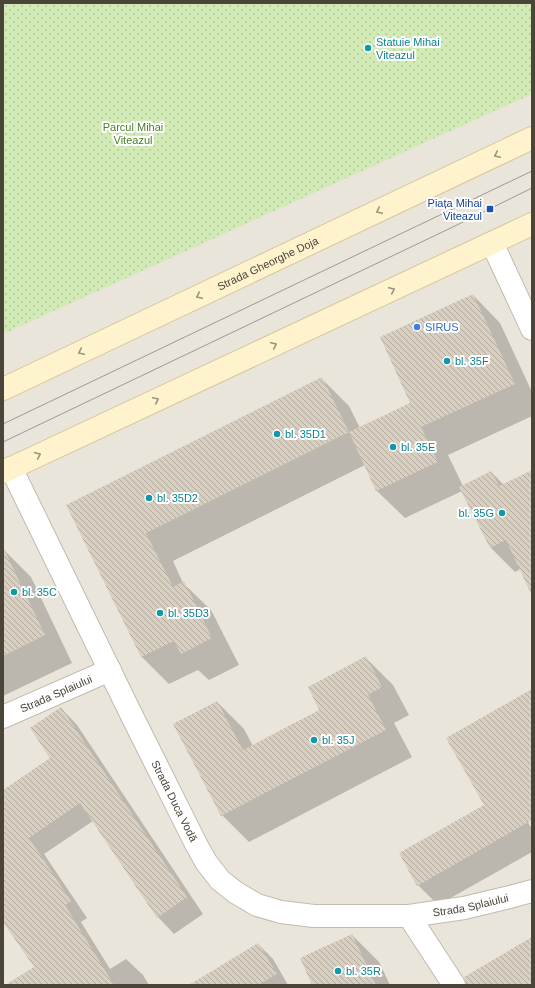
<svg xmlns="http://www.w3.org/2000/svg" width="535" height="988" viewBox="0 0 535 988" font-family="Arial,sans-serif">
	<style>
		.residential { fill: #eae5da }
		.park { fill: url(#park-dots) }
		.shadow { fill: #0003 }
		.building { fill: url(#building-back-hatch) }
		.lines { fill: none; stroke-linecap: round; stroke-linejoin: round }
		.street-casing { stroke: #c2bbae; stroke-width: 24 }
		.secondary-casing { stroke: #d6c79b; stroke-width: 24 }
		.street { stroke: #fff; stroke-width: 22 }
		.secondary { stroke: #fff3cd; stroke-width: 22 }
		.tram { stroke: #9a9a9a; stroke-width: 1 }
		.oneway { stroke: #9c937c }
		.culture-dot { fill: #0f9aa8; stroke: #fff; stroke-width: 1.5 }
		.transit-dot { fill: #1a4fb4; stroke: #fff; stroke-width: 1.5 }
		.shop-dot { fill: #3f7fe0; stroke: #fff; stroke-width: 1.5 }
		.labels { text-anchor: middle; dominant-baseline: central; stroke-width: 4; stroke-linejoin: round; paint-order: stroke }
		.culture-label { font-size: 11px; fill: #0d838f; stroke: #fff; text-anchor: start }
		.park-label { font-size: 11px; fill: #4a7f2a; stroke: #fff }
		.transit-label { font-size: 11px; fill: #164399; stroke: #fff; text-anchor: end }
		.street-label { font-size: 11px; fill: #4b4439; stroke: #fff }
		.shop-label { font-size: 11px; fill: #366cbe; stroke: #fff; text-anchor: start }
	</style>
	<defs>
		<pattern id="park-dots" width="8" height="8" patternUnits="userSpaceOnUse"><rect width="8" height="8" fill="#d2eab5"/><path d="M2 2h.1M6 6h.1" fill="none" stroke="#b6ca9c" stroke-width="1.8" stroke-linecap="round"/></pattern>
		<pattern id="building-back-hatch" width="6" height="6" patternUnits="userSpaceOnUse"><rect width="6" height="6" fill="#d8cfc1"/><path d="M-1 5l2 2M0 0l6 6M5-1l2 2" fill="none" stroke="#b1aa9e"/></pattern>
	</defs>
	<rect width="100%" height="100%" fill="#f6f3ec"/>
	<!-- residential -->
	<rect class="residential" x="3" y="3" width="529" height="982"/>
	<!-- park -->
	<polygon class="park" points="3,3 532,3 532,94 3,334"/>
	<!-- shadow -->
	<g class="shadow">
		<polygon points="473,295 500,323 532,392 532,416 448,455 463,486 491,472 504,485 532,471 532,594 521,569 515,572 491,548 462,491 405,518 377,491 365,465 173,561 183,583 211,610 239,665 209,680 198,670 169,684 142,657 68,505 322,379 349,406 360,428 412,404"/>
		<polygon points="3,550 4,550 31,577 72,663 3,696"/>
		<polygon points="366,658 393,685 409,715 394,723 412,757 249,842 222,815 217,702 244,729 253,746 321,710"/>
		<polygon points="532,701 532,791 524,815 532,829 532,852 438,905 418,885 491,803"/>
		<polygon points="61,708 77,725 203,914 174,934 158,917 93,821 44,854 87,918 81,922 110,969 126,959 143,975 149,985 23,985 36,968 3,920 3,792 52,758"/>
		<polygon points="352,935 379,962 390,985 314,985"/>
		<polygon points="258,944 273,959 288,985 216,985"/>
	</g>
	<!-- building -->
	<g class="building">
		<polygon points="473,294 515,384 421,427 438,462 376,491 349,432 410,403 380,337"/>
		<polygon points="322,377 349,432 146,533 173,587 184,581 212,638 181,654 174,641 141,657 66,505"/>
		<polygon points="532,470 532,596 506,540 490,548 459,487 491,471 499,486"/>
		<polygon points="3,547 45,635 3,656"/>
		<polygon points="366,656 382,687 368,695 386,730 221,816 173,724 217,701 243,750 319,710 308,687"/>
		<polygon points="532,689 532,820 417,886 399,853 484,805 446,738"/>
		<polygon points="61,707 187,897 157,918 80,803 29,838 71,901 65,905 114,985 5,985 34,967 3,922 3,790 50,758 30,728"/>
		<polygon points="352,934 376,985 312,985 300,958"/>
		<polygon points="532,937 532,985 466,985 464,977"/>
		<polygon points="258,943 277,974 258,985 189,985"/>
	</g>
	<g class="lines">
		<defs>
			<g id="street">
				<polyline points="492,243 532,329"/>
				<path id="s1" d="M 11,468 L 130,712 L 196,844 L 206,862 L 220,880 L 235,892 L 257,905 L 281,912 L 314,916 L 409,916 L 464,908 L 510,897 L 532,891"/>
				<path id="s2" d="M 3,717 L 110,670"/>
				<polyline points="409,916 454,985"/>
			</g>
			<g id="secondary">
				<path id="s3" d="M 3,389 L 532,138"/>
				<polyline points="3,472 532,224"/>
			</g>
		</defs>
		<!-- street casing -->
		<use href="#street" class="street-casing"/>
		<!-- secondary casing -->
		<use href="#secondary" class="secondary-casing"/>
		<!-- street -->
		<use href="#street" class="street"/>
		<!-- secondary -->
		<use href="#secondary" class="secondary"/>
		<!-- tram -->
		<g class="tram">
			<polyline points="3,424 532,171"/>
			<polyline points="3,442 457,225 532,188"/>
		</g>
	</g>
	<!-- one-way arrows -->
	<defs><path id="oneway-chevron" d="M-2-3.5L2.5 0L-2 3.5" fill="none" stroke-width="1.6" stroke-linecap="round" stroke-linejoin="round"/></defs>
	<g class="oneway">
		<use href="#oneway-chevron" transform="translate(497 155) rotate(155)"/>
		<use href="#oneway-chevron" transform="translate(379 211) rotate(155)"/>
		<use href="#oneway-chevron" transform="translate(392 290) rotate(-25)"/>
		<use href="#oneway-chevron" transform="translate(199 296) rotate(155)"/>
		<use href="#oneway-chevron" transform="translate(274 345) rotate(-25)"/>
		<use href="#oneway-chevron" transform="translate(81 352) rotate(155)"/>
		<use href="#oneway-chevron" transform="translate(156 400) rotate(-25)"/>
		<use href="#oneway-chevron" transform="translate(38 455) rotate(-25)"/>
	</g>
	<!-- markers -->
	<g class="culture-dot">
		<circle cx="368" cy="48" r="4"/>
		<circle cx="447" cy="361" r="4"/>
		<circle cx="277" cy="434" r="4"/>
		<circle cx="393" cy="447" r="4"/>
		<circle cx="149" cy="498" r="4"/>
		<circle cx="502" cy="513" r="4"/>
		<circle cx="14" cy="592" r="4"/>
		<circle cx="160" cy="613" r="4"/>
		<circle cx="314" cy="740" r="4"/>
		<circle cx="338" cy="971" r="4"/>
	</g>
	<rect class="transit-dot" x="486" y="205" width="8" height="8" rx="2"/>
	<circle class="shop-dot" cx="417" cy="327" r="4"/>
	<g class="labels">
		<!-- culture labels -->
		<g class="culture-label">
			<text x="376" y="42">Statuie Mihai<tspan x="376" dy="13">Viteazul</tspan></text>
			<text x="455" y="361">bl. 35F</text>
			<text x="285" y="434">bl. 35D1</text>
			<text x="401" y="447">bl. 35E</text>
			<text x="157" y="498">bl. 35D2</text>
			<text x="494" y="513" text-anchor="end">bl. 35G</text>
			<text x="22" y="592">bl. 35C</text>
			<text x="168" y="613">bl. 35D3</text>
			<text x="322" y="740">bl. 35J</text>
			<text x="346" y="971">bl. 35R</text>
		</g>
		<!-- park labels -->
		<g class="park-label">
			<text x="133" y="127">Parcul Mihai<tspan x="133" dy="13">Viteazul</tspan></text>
		</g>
		<!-- transit labels -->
		<g class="transit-label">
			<text x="482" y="203">Piața Mihai<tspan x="482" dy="13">Viteazul</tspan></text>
		</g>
		<!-- street labels -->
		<g class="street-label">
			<text stroke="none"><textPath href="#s3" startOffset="293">Strada Gheorghe Doja</textPath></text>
			<text stroke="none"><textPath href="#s2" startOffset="58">Strada Splaiului</textPath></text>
			<text stroke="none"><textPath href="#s1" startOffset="371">Strada Duca Vodă</textPath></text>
			<text stroke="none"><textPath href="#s1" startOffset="723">Strada Splaiului</textPath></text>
		</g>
		<!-- shop labels -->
		<g class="shop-label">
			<text x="425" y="327">SIRUS</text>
		</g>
	</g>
	<!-- border -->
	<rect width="535" height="988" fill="none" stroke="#4b4439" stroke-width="8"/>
</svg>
